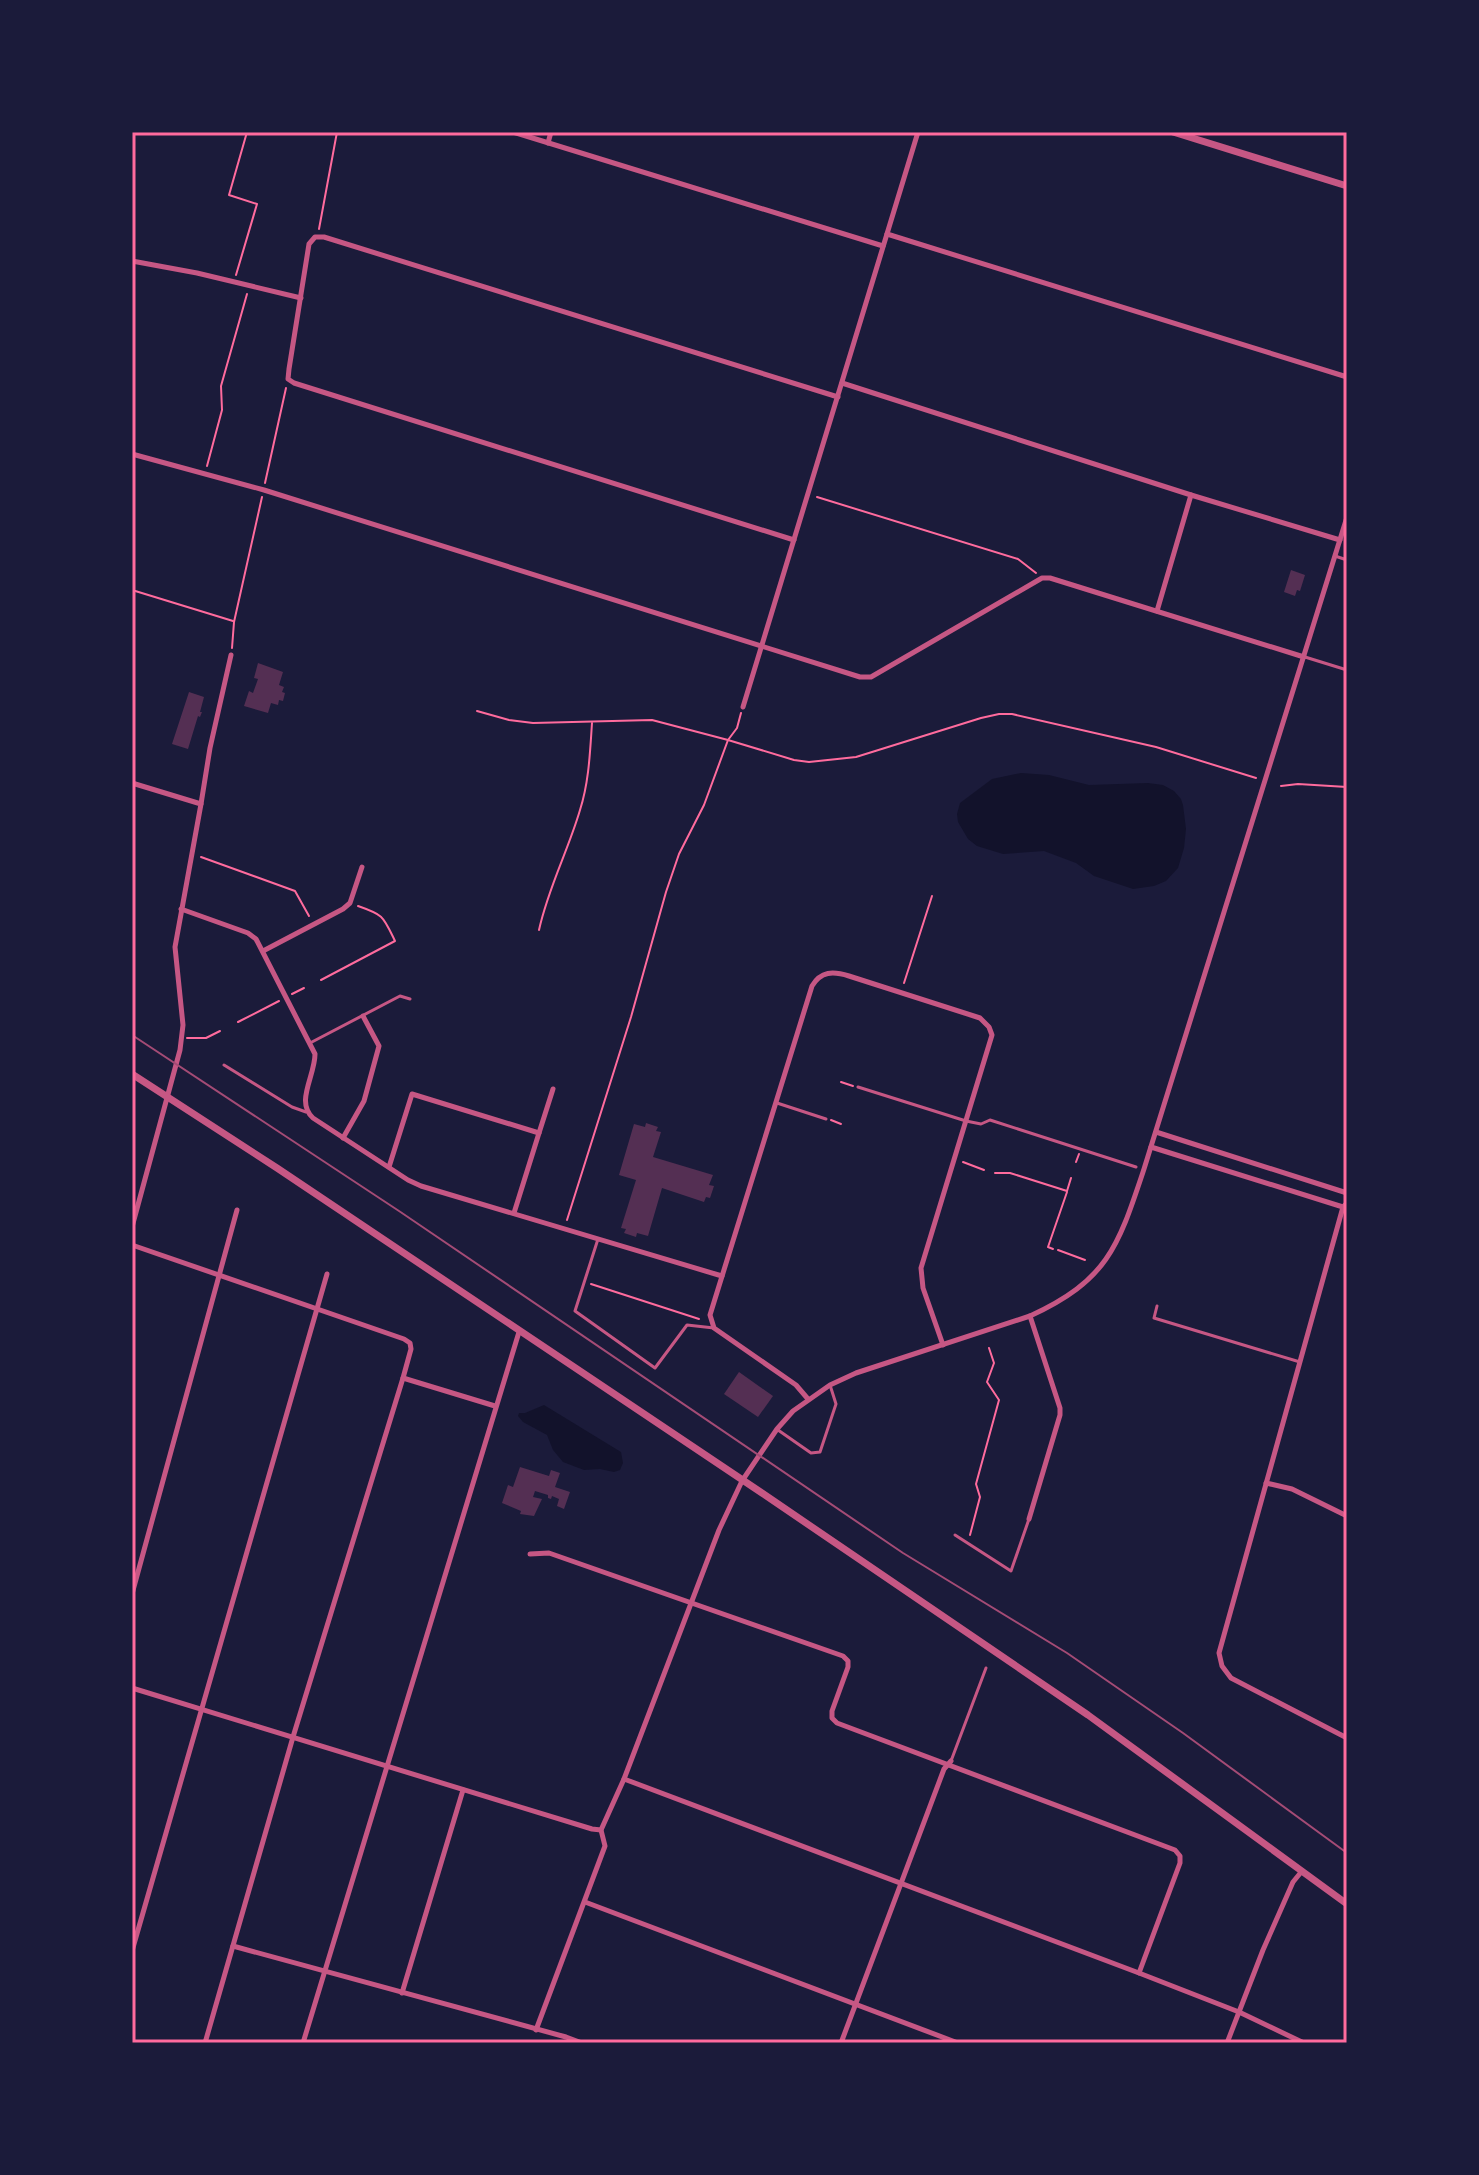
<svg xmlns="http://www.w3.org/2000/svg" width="1479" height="2175" viewBox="0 0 1479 2175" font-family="Barlow,sans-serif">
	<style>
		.water { fill: #12122b }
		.building { fill: #542f53 }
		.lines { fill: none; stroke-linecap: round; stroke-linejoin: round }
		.path { stroke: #ff6b9d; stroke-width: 2 }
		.service { stroke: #c65784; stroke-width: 3 }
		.minor { stroke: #c65784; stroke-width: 5 }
		.tertiary { stroke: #c65784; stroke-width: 7 }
		.tram { stroke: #a44b75; stroke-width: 2 }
		.neatline { fill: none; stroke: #ff6b9d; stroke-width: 3 }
	</style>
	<rect width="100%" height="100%" fill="#1b1b3a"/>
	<!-- water -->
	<g class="water">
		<polygon points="1021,773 1049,775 1089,785 1148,783 1163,785 1174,791 1181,799 1183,805 1186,829 1184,848 1178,868 1166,881 1154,886 1133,889 1094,876 1076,863 1044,851 1003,854 977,846 968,839 958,822 957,814 960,803 992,779"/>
		<polygon points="544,1405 621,1452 623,1463 620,1470 614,1472 600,1469 584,1470 563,1462 553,1450 547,1435 523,1422 518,1416 519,1413 525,1413"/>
	</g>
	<!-- building -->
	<g class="building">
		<polygon points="1291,570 1305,575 1300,591 1297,590 1295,596 1284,592"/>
		<polygon points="258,663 283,672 279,685 284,687 282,692 285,693 283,701 279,700 278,705 271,703 268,713 244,706 249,691 253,693 258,679 254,678"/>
		<polygon points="189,692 204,697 200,712 202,712 200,717 198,716 188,749 172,744"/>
		<polygon points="646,1123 658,1127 656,1131 661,1132 653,1157 713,1175 709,1185 714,1186 710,1198 706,1197 704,1202 662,1188 648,1236 637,1233 636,1237 624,1233 626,1229 621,1228 636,1180 619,1175 634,1124 645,1127"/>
		<polygon points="739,1372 773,1396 758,1417 724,1394"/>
		<polygon points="520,1467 549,1476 551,1470 560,1473 555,1487 570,1492 564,1509 557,1506 559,1499 552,1496 551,1499 548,1498 548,1495 535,1491 533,1497 542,1499 534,1516 520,1514 521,1511 502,1503 508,1485 513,1487"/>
	</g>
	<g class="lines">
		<!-- path -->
		<g class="path">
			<polyline points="319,229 337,132"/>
			<polyline points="236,275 257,204 229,195 247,132"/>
			<polyline points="207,466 222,410 221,386 247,294"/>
			<polyline points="265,483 286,388"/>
			<polyline points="817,497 1018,559 1036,573"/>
			<polyline points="132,590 233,621"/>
			<polyline points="232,648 234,622 262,497"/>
			<polyline points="477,711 509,720 533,723 652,720 728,740 794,760 809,762 856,757 981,718 999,714 1012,714 1156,747 1256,778"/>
			<polyline points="1281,786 1298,784 1347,787"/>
			<polyline points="201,857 295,891 309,916"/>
			<path d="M 539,930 C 548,888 568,851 580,810 C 589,782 590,752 592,723"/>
			<path d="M 321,980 L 395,941 C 383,916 384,915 358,906"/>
			<polyline points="904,983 932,896"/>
			<polyline points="292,994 304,988"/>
			<polyline points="238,1022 279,1001"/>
			<polyline points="187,1038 206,1038 220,1031"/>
			<polyline points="841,1082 853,1086"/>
			<polyline points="831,1120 841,1124"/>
			<polyline points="963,1162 984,1170"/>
			<polyline points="1076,1162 1079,1154"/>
			<polyline points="995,1173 1010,1173 1067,1191 1071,1178"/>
			<polyline points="567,1220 631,1017 666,892 679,854 704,805 728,740 737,728 741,713"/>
			<polyline points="1053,1249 1048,1247 1067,1192"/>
			<polyline points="1058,1250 1085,1260"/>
			<polyline points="591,1284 699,1319"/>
			<polyline points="970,1535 980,1497 976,1484 999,1400 987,1382 994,1363 989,1348"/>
		</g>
		<!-- service -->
		<g class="service">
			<polyline points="1335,556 1347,560"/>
			<polyline points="1305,657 1347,670"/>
			<polyline points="310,1043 400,996 410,999"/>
			<polyline points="224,1065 292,1107 306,1112"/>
			<polyline points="858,1087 966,1121 981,1124 990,1120 1136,1167"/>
			<polyline points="777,1103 826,1119"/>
			<polyline points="598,1239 575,1311 655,1368 687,1325 714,1328"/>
			<polyline points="1157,1306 1154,1318 1300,1362"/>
			<polyline points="778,1430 811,1453 820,1452 836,1404 830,1385"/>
			<polyline points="955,1535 1011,1571 1029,1519"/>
			<polyline points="951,1761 986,1668"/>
		</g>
		<!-- minor -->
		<g class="minor">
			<polyline points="513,132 883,246"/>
			<polyline points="548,143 551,132"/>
			<polyline points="887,234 1347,377"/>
			<polyline points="132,261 197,273 301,298"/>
			<polyline points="842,383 1191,495 1340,540"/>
			<polyline points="132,454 264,490 860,677 871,677 1042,578 1050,578 1304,657"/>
			<polyline points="794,540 294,383 288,379 289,369 309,244 315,237 324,237 838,397"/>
			<polyline points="1157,611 1191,495"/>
			<polyline points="743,707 918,132"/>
			<polyline points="132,783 201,804 175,947 183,1025 180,1050 132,1227"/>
			<polyline points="201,804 210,748 231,655"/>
			<path d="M 181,909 L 248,933 L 256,939 L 315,1054 C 315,1076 295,1102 313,1118 L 408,1180 L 421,1186 L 722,1276"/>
			<polyline points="263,951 343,909 350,903 362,867"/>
			<polyline points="1156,1132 1347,1193"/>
			<polyline points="539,1133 553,1089"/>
			<polyline points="343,1138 364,1101 379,1046 363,1016"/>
			<polyline points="1151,1147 1343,1207"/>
			<polyline points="389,1167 412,1094 539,1133 514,1213"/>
			<polyline points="1347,1203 1343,1207 1219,1653 1222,1666 1231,1678 1347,1738"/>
			<polyline points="132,1245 404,1339 410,1343 411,1349 403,1378 495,1406"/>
			<path d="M 808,1399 L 796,1385 L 714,1328 L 710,1315 L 812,986 C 821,971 833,971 849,976 L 980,1018 L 989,1027 L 992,1035 L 921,1268 L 923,1288 L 943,1345"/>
			<polyline points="1266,1483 1292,1489 1347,1516"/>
			<polyline points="1029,1519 1060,1415 1060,1408 1030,1316"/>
			<polyline points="530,1554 549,1553 843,1656 848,1661 848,1667 832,1711 832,1718 837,1723 1175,1850 1180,1856 1180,1863 1139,1973"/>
			<polyline points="132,1594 237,1210"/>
			<polyline points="132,1688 592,1829 601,1830"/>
			<polyline points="624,1779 1139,1973 1239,2012 1304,2043"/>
			<polyline points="585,1902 958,2043"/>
			<polyline points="233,1946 566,2037 582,2043"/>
			<polyline points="132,1951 327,1274"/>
			<polyline points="402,1993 463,1790"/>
			<path d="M 536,2030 L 605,1846 L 601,1830 L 624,1779 L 719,1530 L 742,1481 L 777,1429 L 793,1411 L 830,1385 L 856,1373 L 1030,1316 C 1108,1280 1118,1247 1144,1169 L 1347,517"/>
			<polyline points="205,2043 293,1737 403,1378"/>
			<polyline points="303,2043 519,1332"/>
			<polyline points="841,2043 944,1769 951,1761"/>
			<polyline points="1227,2043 1263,1950 1293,1882 1302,1871"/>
		</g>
		<!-- tertiary -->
		<g class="tertiary">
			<polyline points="1173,132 1347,186"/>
			<polyline points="132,1074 277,1168 762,1493 1088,1715 1347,1904"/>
		</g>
		<!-- tram -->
		<polyline class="tram" points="132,1035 399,1211 903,1553 1067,1653 1183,1733 1347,1853"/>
	</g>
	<!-- border -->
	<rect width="1479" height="2175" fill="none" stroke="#1b1b3a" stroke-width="268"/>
	<rect x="134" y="134" width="1211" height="1907" class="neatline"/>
</svg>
